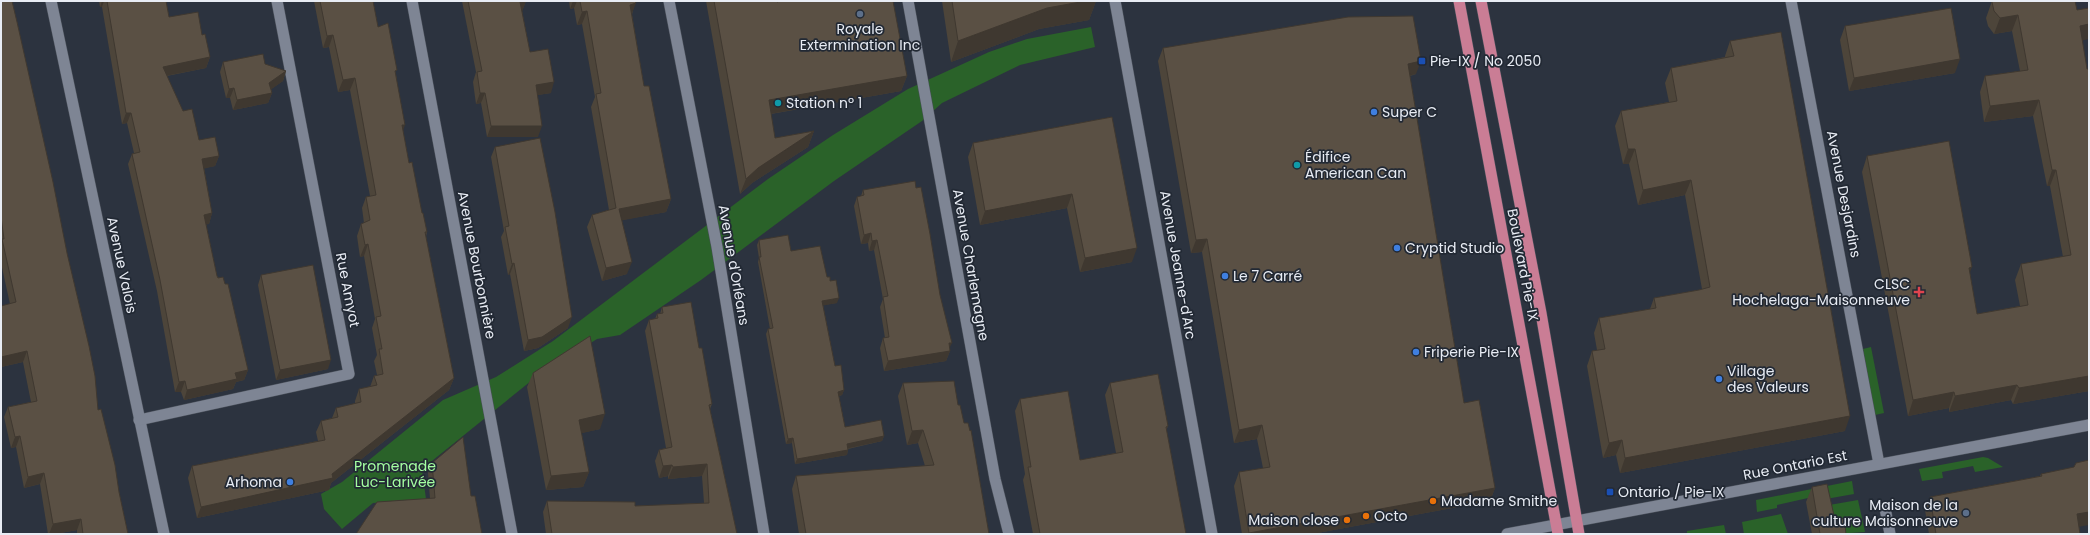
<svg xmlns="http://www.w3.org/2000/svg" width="2090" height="535" viewBox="0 0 2090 535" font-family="Poppins,sans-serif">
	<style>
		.green { fill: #2a6229 }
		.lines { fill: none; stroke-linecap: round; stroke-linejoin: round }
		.pedestrian-casing { stroke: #4b515b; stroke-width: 12 }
		.minor-casing { stroke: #4b515b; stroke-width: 12 }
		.secondary-casing { stroke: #4b515b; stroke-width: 12 }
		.primary-casing { stroke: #4b515b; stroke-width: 12 }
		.pedestrian { stroke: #7e8594; stroke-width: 11 }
		.minor { stroke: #7e8594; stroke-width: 11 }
		.secondary { stroke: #7e8594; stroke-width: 11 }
		.primary { stroke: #ca7d95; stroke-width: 11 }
		.wall { fill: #4d453a }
		.shaded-wall { fill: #3f3830 }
		.building { fill: #5a5044; stroke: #3f3830 }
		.service-dot { fill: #5c6f8a; stroke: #222934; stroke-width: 1.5 }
		.transit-dot { fill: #1a4fb4; stroke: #222934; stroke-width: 1.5 }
		.culture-dot { fill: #0f9aa8; stroke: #222934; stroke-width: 1.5 }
		.shop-dot { fill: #3f7fe0; stroke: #222934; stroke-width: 1.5 }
		.health-dot { fill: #e0444e; stroke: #222934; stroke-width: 1.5 }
		.food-dot { fill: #e8710a; stroke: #222934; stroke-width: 1.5 }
		.labels { text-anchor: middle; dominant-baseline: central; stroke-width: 3.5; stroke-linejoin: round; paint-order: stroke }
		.poi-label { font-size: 14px; fill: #e8ecf4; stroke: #222934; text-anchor: start }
		.street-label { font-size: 14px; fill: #e8ecf4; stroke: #222934 }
		.park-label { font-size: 14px; fill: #a4ffa1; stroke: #222934 }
	</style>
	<rect width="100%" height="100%" fill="#2c333f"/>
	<!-- green -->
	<g class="green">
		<polygon points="1091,27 1095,47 1020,65 942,103 922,121 834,181 701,280 620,335 597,339 531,381 422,469 426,499 373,503 342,529 324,509 321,494 342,482 443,400 496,377 553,341 768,179 833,135 908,89 989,52 1027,39"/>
		<polygon points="1871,347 1884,413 1875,415 1863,349"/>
		<polygon points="1983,457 1988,458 2003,467 1975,472 1973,466 1942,472 1943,478 1922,481 1919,469"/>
		<polygon points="1852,481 1854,494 1809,502 1808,498 1777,505 1777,508 1757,512 1756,500"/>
		<polygon points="1858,500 1865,532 1835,534 1812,508"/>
		<polygon points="1781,514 1788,534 1744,534 1742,522"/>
		<polygon points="1724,525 1726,534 1687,534 1687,531"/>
	</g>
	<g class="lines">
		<defs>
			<polyline id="pedestrian" points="1885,508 1890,534"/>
			<g id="minor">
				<polyline points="51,1 164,534"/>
				<polyline points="412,1 512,534"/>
				<polyline points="669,1 717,247 764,534"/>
				<polyline points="908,1 995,479 1009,534"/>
				<polyline points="1115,1 1212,534"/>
				<polyline points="1791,1 1879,464"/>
				<polyline points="139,420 349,374 277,1"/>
			</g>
			<polyline id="secondary" points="1507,534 2089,425"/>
			<g id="primary">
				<polyline points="1459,1 1558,534"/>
				<polyline points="1481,1 1541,313 1579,534"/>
			</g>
		</defs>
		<!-- pedestrian casing -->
		<use href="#pedestrian" class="pedestrian-casing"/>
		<!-- minor casing -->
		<use href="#minor" class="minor-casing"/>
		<!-- secondary casing -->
		<use href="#secondary" class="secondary-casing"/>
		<!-- primary casing -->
		<use href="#primary" class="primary-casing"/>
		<!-- pedestrian -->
		<use href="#pedestrian" class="pedestrian"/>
		<!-- minor -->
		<use href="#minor" class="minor"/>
		<!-- secondary -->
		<use href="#secondary" class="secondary"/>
		<!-- primary -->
		<use href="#primary" class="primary"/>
	</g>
	<!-- wall -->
	<g class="wall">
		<polygon points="1,1 17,22 67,253 98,410 119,492 128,534 77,534 77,530 55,534 48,534 40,484 24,488 16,447 11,448 4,417 8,407 31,402 23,362 1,367 1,306 10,304 1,263"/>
		<polygon points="99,1 166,1 169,17 202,35 210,57 206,68 167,76 183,111 199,140 219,156 215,166 204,168 212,213 209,224 206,224 217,276 225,284 248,370 244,380 236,382 233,389 184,400 181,392 175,392 157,291 128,164 132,154 134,153 127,123 122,124 102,7 100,7"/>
		<polygon points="314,1 373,1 378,27 396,74 403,131 409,163 422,213 427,232 426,237 454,378 449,390 331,483 329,490 197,518 188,478 192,466 318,441 316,432 321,421 332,418 336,408 355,404 355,401 359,389 370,387 374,376 377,375 374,361 377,355 372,328 375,319 364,256 360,257 357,236 361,224 364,223 362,208 366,197 370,196 350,90 338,92 329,47 323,48"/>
		<polygon points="462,1 526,1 522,11 530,52 551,93 537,95 538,137 487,137 481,103 476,104 473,82 476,72"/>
		<polygon points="569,1 635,1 632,15 644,86 671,199 666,212 622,220 627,274 602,281 587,227 592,215 609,210 591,107 595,97 582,24 577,25 574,8 570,9"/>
		<polygon points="706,1 777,1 777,2 907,76 901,91 771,114 775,138 814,131 808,147 752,183 740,194"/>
		<polygon points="942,1 1096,1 1089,20 1039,29 951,62"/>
		<polygon points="1992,1 2075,1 2087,69 2089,69 2089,391 2013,404 2011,400 1949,412 1949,408 1908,416 1862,172 1867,156 1970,274 1977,314 2020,306 2015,280 2021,264 2063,257 2050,186 2047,186 2033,116 1984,122 1980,92 1985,76 2020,71 2012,31 1994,34 1988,26 1986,18"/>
		<polygon points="1845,26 1955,73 1849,91 1840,40"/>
		<polygon points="1730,41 1845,431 1620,473 1616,455 1603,458 1587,366 1592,351 1597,350 1594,333 1599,318 1650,309 1654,298 1699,290 1702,289 1685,195 1638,205 1629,164 1623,164 1615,126 1621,111 1669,102 1665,83 1671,68 1725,57 1725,56"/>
		<polygon points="1163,48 1416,74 1410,76 1464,403 1495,488 1490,501 1312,534 1242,534 1234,486 1239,472 1263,468 1257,439 1234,443 1202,252 1191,253 1158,61"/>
		<polygon points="223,62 265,64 286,71 283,81 271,89 272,93 268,103 233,110 230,98 226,98 220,72"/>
		<polygon points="1112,117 1132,262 1080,272 1067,208 980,225 968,157 973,143"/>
		<polygon points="495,147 568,328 538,348 524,351 510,274 508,275 501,237 504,231 491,157"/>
		<polygon points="863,190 940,295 950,351 946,361 884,371 880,348 883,338 885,338 880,307 883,299 874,250 869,251 868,243 861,244 854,206 857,197 861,196"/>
		<polygon points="759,240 791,251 827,277 830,281 837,303 823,305 835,366 844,390 842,395 839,396 845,427 884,436 882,441 848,449 847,455 795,464 792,443 786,444 766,334 768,329 770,329 758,262 759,258 757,245"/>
		<polygon points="261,275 328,369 276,380 258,285"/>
		<polygon points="662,307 699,348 712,404 710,409 737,534 546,534 543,512 547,501 635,506 704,503 702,476 668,479 668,476 659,478 655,461 659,450 666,448 645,331 649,320 655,319 657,314 660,314"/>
		<polygon points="533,373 600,429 581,433 589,472 583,487 546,490 527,387"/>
		<polygon points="903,383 958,405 964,423 989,534 799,534 792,489 796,476 925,466 918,443 907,445 898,396"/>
		<polygon points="1110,383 1168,426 1166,431 1186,534 1033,534 1023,480 1025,474 1015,411 1020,399 1080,460 1116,453 1105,395"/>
		<polygon points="432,463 471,496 430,499 428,473"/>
		<polygon points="2041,474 2079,526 2080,534 1929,534 1925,510 1930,497 2040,476"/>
		<polygon points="1812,487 1835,520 1846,534 1812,534 1806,502"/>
	</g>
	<!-- shaded-wall -->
	<g class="shaded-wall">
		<polygon points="102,1 104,1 102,7 100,7"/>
		<polygon points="526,1 522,12 520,2"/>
		<polygon points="573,1 577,1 574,8 570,9"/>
		<polygon points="1086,1 1096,1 1089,20 1039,29 951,62 958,41 1047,8"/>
		<polygon points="636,3 631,16 630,5"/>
		<polygon points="587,11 582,24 577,25 582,12"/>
		<polygon points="2018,15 2012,31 1994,34 2000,18"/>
		<polygon points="2089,24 2089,39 2075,42 2080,26"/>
		<polygon points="333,35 329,47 323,48 327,36"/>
		<polygon points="210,57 206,68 160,77 163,67"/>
		<polygon points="1960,59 1955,73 1849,91 1854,78"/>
		<polygon points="1421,61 1416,74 1403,77 1408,64"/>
		<polygon points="286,71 283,81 266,93 269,83"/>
		<polygon points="907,76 901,91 764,115 769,100"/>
		<polygon points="355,78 350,90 338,92 343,80"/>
		<polygon points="554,82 551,93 532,96 536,85"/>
		<polygon points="234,88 230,98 226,98 229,89"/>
		<polygon points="272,93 268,103 233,110 237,100"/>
		<polygon points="480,93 485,93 481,103 476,104"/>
		<polygon points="2039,100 2033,116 1984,122 1990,106"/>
		<polygon points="126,113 131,113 127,123 122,124"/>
		<polygon points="402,125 405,125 401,137"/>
		<polygon points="491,126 542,126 538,137 487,137"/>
		<polygon points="814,131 808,147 752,183 740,194 746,179 758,168"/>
		<polygon points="1628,149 1635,149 1629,164 1623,164"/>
		<polygon points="219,156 215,166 199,170 202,159"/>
		<polygon points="2052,170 2056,170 2050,186 2047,186"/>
		<polygon points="1691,180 1685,195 1638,205 1643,190"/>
		<polygon points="1072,194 1067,208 980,225 985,211"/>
		<polygon points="671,199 666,212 614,222 619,209"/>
		<polygon points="212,213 209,224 200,226 204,215"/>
		<polygon points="871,233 868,243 861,244 864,235"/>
		<polygon points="1207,239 1202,252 1191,253 1196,240"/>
		<polygon points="877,240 874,250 869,251 872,241"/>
		<polygon points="368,244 364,256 360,257 365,245"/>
		<polygon points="1137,248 1132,262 1080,272 1085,258"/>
		<polygon points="632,262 627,274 602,281 606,268"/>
		<polygon points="514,263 510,274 508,275 512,264"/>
		<polygon points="1972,267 1966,283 1969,268"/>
		<polygon points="839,298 837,303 821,306 822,301"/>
		<polygon points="572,317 568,328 538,348 524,351 528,340"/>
		<polygon points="949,343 952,343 948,351 950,351 946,361 884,371 888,361"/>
		<polygon points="27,351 23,362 1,367 1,357"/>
		<polygon points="331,360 328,369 276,380 280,370"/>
		<polygon points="248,370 244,380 236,382 233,389 184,400 187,390 235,373"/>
		<polygon points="2089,376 2089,391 2013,404 2019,388"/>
		<polygon points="454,378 449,390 331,483 329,490 197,518 201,507 332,474"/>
		<polygon points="185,381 181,392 175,392 179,382"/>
		<polygon points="2017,385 2011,400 1949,412 1955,396"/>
		<polygon points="844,390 842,395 836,397 838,392"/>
		<polygon points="1954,392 1949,408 1908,416 1913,400"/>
		<polygon points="605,414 600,429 574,435 579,420"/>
		<polygon points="1850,416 1845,431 1620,473 1625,458"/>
		<polygon points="1262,425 1257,439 1234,443 1239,430"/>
		<polygon points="923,430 918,443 907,445 912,431"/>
		<polygon points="20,436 16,447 11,448 15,437"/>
		<polygon points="884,436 882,441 845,449 847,444"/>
		<polygon points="793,438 792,443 786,444 788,439"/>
		<polygon points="1622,440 1616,455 1603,458 1609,443"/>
		<polygon points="848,450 847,455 795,464 797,459"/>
		<polygon points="707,464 702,476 668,479 673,467"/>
		<polygon points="672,465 668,476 659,478 663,466"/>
		<polygon points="589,472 583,487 546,490 551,476"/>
		<polygon points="44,473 40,484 24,488 28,477"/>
		<polygon points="1495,488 1490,501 1312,534 1249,534 1249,533"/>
		<polygon points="2089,512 2089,525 2072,528 2077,514"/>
		<polygon points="81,519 77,530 55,534 49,534 53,524"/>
	</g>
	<!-- building -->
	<g class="building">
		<polygon points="1,1 12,1 17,22 53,182 67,253 89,346 95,376 98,410 101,409 115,465 119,492 128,534 83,534 81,519 53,524 44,473 28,477 20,436 15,437 8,407 37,401 27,351 1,357 1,306 16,302 2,239 4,239 1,217"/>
		<polygon points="107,1 166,1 169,17 198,12 202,35 205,34 210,57 163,67 183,111 192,109 199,140 215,137 219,156 202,159 212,213 204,215 217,276 218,278 223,277 225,284 228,284 248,370 235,373 237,379 187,390 185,381 179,382 160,280 132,154 140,152 131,113 126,113"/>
		<polygon points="320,1 373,1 378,27 388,23 397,70 395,71 405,125 402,125 409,163 412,162 422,213 423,213 427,232 425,232 454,378 332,474 333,478 201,507 192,466 325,440 321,421 338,417 336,408 361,402 359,389 377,385 374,376 383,374 379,349 382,349 376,317 381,316 368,244 365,245 361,224 370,220 366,197 376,195 355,78 343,80 333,35 327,36"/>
		<polygon points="468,1 525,1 520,2 530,52 548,49 554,82 536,85 542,126 491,126 485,93 480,93 477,72 482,71"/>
		<polygon points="580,1 635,1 636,3 630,5 635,34 644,86 649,86 671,199 619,209 632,262 606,268 592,215 616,208 596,94 601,93 587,11 582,12"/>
		<polygon points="714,1 777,1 777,2 780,1 893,1 907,76 769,100 775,138 814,131 758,168 746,179"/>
		<polygon points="952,1 1086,1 1047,8 958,41"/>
		<polygon points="1992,1 2075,1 2077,10 2089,8 2089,24 2080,26 2087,69 2089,69 2089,376 2019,388 2017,385 1955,396 1954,392 1913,400 1867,156 1949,141 1972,267 1969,268 1977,314 2028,305 2021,264 2071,255 2056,170 2052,170 2039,100 1990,106 1985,76 2028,70 2018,15 2000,18 1994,11 1992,2"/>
		<polygon points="1951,8 1960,59 1854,78 1845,26"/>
		<polygon points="1413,16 1421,61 1408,64 1464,403 1479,400 1495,488 1249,533 1239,472 1270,467 1262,425 1239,430 1207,239 1196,240 1163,48 1348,17"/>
		<polygon points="1781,32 1850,416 1625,458 1622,440 1609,443 1592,351 1605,349 1599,318 1656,308 1654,298 1699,290 1710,287 1691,180 1643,190 1635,149 1628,149 1621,111 1677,101 1671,68 1734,56 1730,41"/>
		<polygon points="263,54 265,64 286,71 269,83 272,93 237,100 234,88 229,89 223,62"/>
		<polygon points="1112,117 1137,248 1085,258 1072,194 985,211 973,143"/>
		<polygon points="540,138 555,212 572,317 542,337 528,340 514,263 512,264 505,227 509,226 495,147"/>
		<polygon points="915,181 916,188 921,187 930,234 940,295 952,343 949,343 950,351 888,361 883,338 889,337 883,297 888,296 877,240 872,241 871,233 864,235 857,197 864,195 863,190"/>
		<polygon points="788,235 791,251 820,246 827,277 830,277 830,281 836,280 839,298 822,301 835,366 841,365 844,390 838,392 845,427 881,420 884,436 847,444 848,450 797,459 793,438 788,439 768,329 773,328 759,257 761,257 759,240"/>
		<polygon points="313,265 331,360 280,370 261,275"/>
		<polygon points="691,302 699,348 702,348 712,404 709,405 737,534 552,534 547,501 635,502 635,506 709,503 707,464 673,467 672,465 663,466 659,450 672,447 649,320 658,318 657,314 663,313 662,307"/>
		<polygon points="590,336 605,414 579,420 589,472 551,476 533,373"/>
		<polygon points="1158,374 1168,426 1166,427 1186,534 1040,534 1028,467 1031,467 1020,399 1068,391 1080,460 1123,452 1110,383"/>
		<polygon points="954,381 958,405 960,405 964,423 968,423 970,431 971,430 989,534 806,534 796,476 934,465 923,430 912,431 903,383"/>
		<polygon points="463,437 471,496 475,496 482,534 356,534 377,502 435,498 432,463"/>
		<polygon points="2089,460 2089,512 2077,514 2080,534 1936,534 1930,497 2042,476 2041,474 2074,467 2076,463"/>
		<polygon points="1827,484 1835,520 1844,518 1846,534 1820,534 1812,487"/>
	</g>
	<!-- markers -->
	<g class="service-dot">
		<circle cx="860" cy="14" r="4"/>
		<circle cx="1966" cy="513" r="4"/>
	</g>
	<g class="transit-dot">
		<rect x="1418" y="57" width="8" height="8" rx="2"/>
		<rect x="1606" y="488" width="8" height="8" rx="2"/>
	</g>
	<g class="culture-dot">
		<circle cx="778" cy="103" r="4"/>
		<circle cx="1297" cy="165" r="4"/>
	</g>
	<g class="shop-dot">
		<circle cx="1374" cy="112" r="4"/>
		<circle cx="1397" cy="248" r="4"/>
		<circle cx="1225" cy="276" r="4"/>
		<circle cx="1416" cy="352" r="4"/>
		<circle cx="1719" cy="379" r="4"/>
		<circle cx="290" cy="482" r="4"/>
	</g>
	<path class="health-dot" d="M1917 286h4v4h4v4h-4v4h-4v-4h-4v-4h4z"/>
	<g class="food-dot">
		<circle cx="1433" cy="501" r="4"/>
		<circle cx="1366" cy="516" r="4"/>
		<circle cx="1347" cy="520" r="4"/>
	</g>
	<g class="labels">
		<!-- poi labels -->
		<g class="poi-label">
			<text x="860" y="29" text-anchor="middle">Royale<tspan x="860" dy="16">Extermination Inc</tspan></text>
			<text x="1430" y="61">Pie-IX / No 2050</text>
			<text x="786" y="103">Station nº 1</text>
			<text x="1382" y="112">Super C</text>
			<text x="1305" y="157">Édifice<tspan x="1305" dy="16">American Can</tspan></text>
			<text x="1405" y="248">Cryptid Studio</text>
			<text x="1233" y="276">Le 7 Carré</text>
			<text x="1910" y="284" text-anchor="end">CLSC<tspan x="1910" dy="16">Hochelaga-Maisonneuve</tspan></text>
			<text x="1424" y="352">Friperie Pie-IX</text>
			<text x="1727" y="371">Village<tspan x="1727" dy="16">des Valeurs</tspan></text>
			<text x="282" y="482" text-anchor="end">Arhoma</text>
			<text x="1618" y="492">Ontario / Pie-IX</text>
			<text x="1441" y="501">Madame Smithe</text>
			<text x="1958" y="505" text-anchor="end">Maison de la<tspan x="1958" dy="16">culture Maisonneuve</tspan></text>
			<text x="1374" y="516">Octo</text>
			<text x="1339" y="520" text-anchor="end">Maison close</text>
		</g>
		<!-- street labels -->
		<g class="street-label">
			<text transform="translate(1844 194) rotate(79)">Avenue Desjardins</text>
			<text transform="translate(122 265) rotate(78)">Avenue Valois</text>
			<text transform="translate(477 265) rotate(79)">Avenue Bourbonnière</text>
			<text transform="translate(734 265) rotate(80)">Avenue d'Orléans</text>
			<text transform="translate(971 265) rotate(80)">Avenue Charlemagne</text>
			<text transform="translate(1178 265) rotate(80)">Avenue Jeanne-d'Arc</text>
			<text transform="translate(1523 265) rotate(79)">Boulevard Pie-IX</text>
			<text transform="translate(348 290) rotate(79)">Rue Amyot</text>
			<text transform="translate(1795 465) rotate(-11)">Rue Ontario Est</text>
		</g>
		<!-- park labels -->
		<g class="park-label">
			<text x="395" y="466">Promenade<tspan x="395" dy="16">Luc-Larivée</tspan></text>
		</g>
	</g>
	<!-- border -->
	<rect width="2090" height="535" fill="none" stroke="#e8ecf4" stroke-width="4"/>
</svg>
